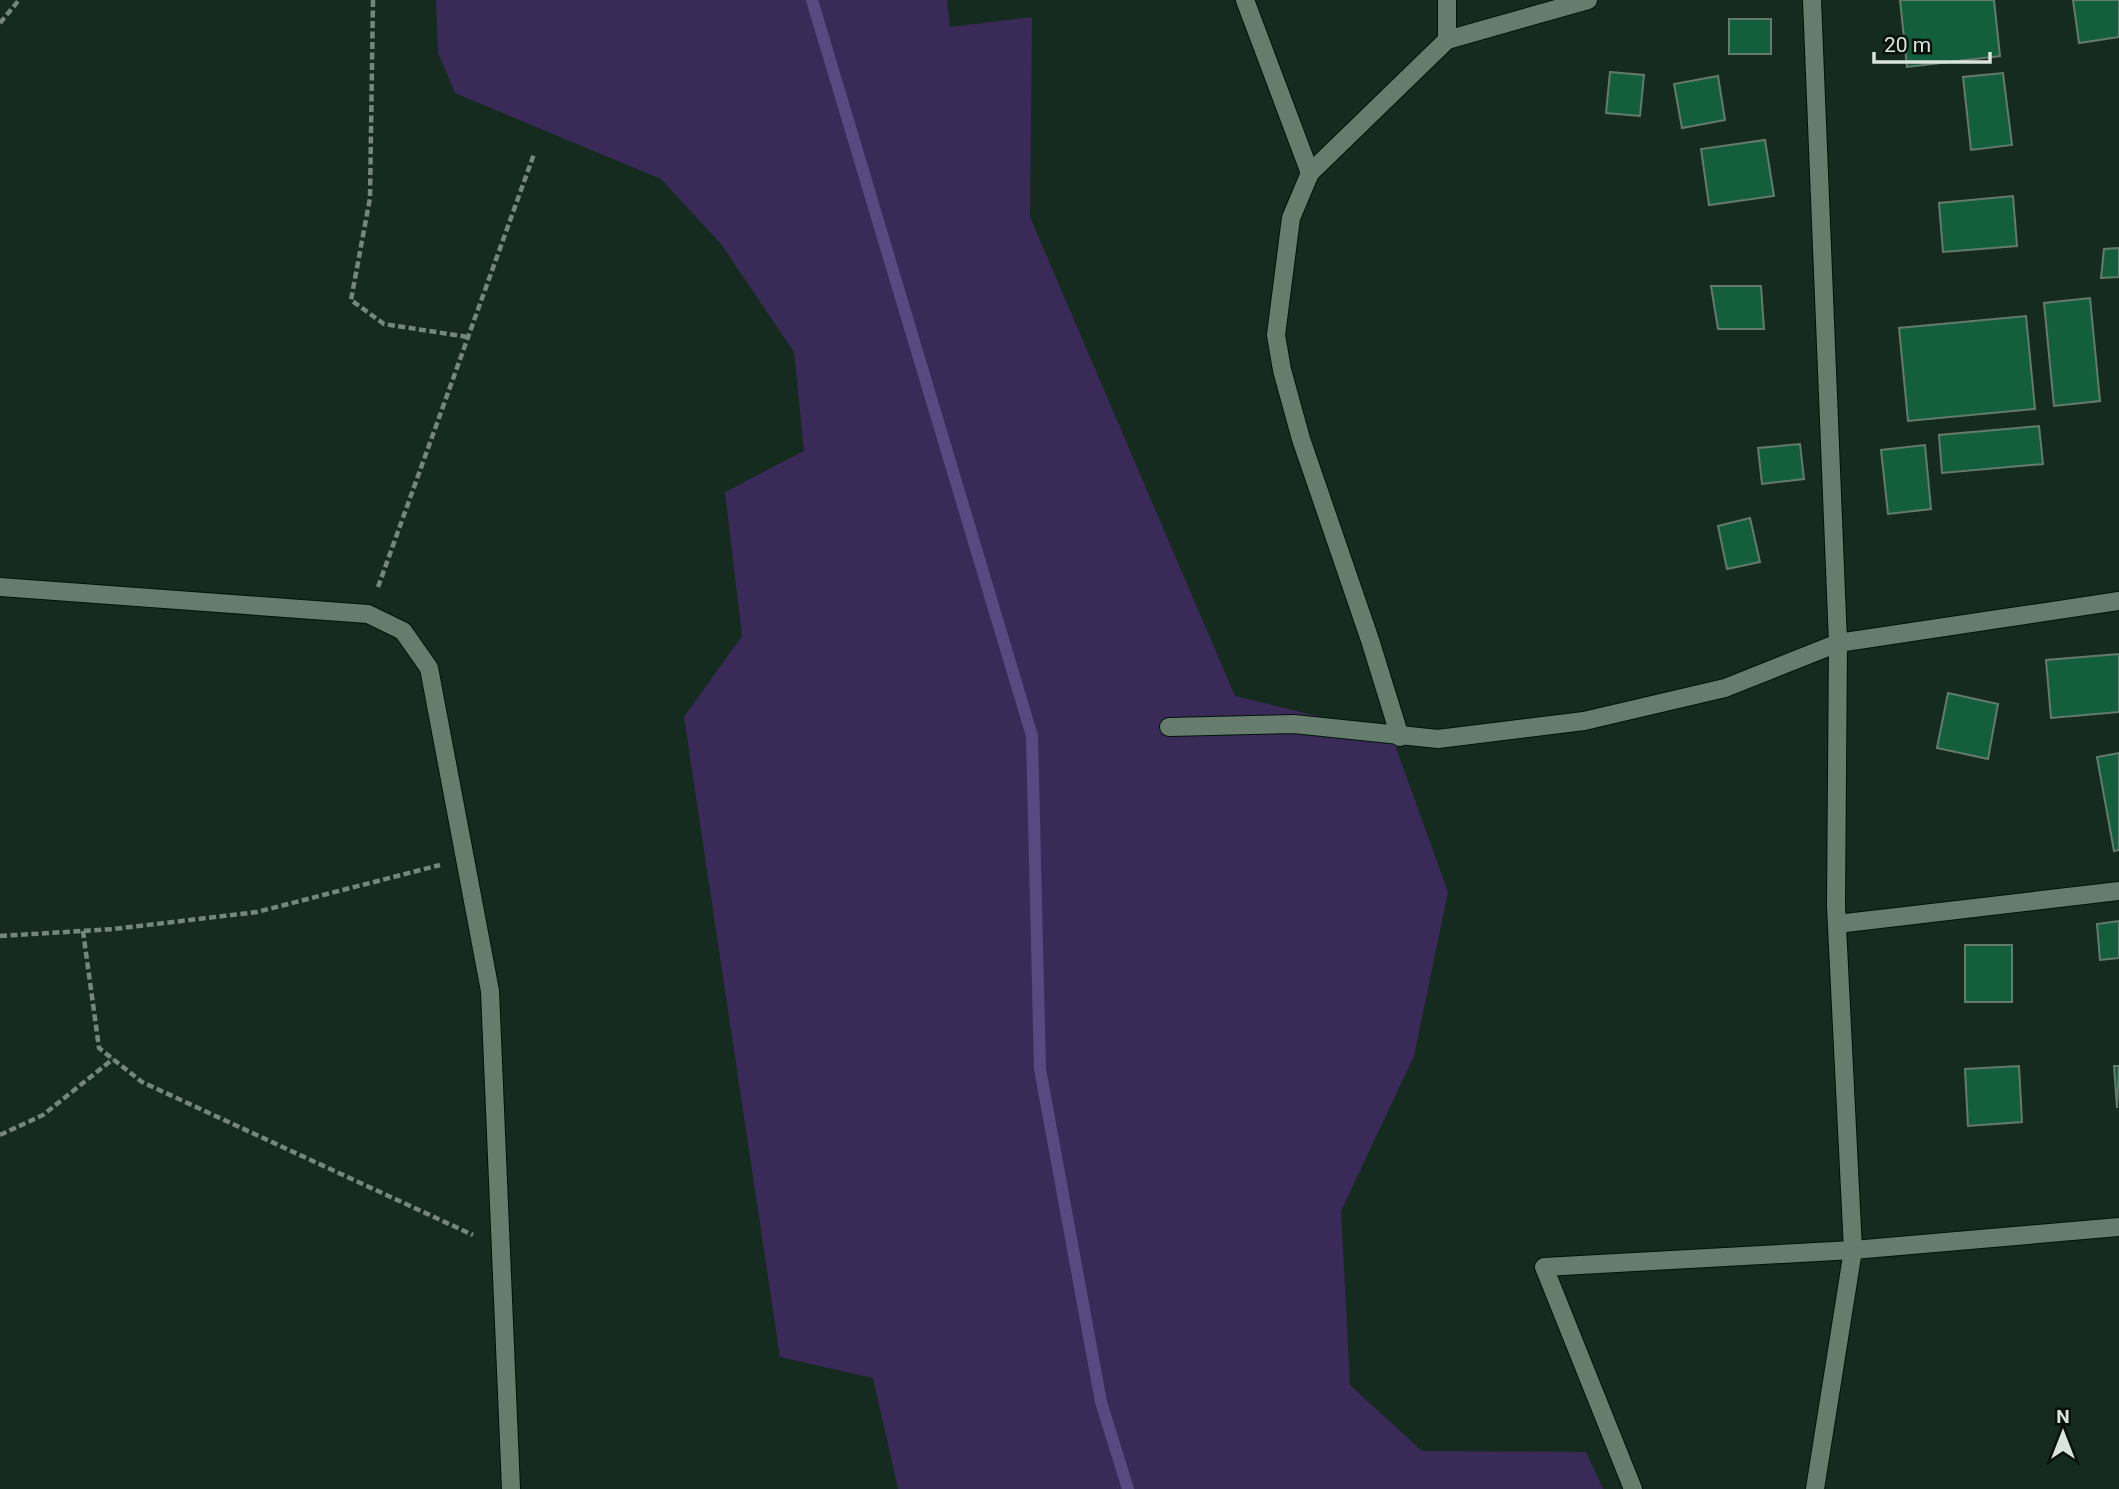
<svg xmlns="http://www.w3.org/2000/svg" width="2119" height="1489" viewBox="0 0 2119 1489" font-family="Roboto,sans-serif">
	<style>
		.green { fill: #3a2a57 }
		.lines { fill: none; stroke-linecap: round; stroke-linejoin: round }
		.stream { stroke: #5a4881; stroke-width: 12 }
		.building { fill: #145f3b; stroke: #647b6c; stroke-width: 2 }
		.minor-casing { stroke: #021309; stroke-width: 20 }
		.tertiary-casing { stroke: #021309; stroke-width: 20 }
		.path { stroke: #75867c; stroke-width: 4.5; stroke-dasharray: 7 3.5; stroke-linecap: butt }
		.minor { stroke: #667d6e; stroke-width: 18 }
		.tertiary { stroke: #667d6e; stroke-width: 18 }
	</style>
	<rect width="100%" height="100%" fill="#162b1f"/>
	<!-- green -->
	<polygon class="green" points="436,0 947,0 950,27 1032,17 1030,217 1235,696 1391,734 1448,892 1414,1056 1341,1211 1350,1385 1422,1451 1586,1452 1603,1489 898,1489 873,1378 780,1357 684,717 742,636 725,492 804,451 794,352 721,244 661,179 455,93 438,53"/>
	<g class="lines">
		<!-- stream -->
		<polyline class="stream" points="812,0 1032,736 1040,1069 1101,1402 1128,1489"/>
	</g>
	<!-- building -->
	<g class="building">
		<polygon points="1900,0 1994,0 2000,56 1907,67"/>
		<polygon points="2073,0 2119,0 2119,37 2079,43"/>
		<rect x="1729" y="19" width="42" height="35"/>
		<polygon points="1610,72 1644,75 1640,116 1606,113"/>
		<polygon points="2003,73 2012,145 1971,150 1963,77"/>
		<polygon points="1718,76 1725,120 1682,128 1674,84"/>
		<polygon points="1765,140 1774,196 1709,205 1701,149"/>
		<polygon points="2013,196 2017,246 1943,252 1939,203"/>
		<polygon points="2119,248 2119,277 2101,278 2104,249"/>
		<polygon points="1711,286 1761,286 1764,329 1718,329"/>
		<polygon points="2090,298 2100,401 2054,406 2044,303"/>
		<polygon points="2026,316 2035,409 1908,421 1899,328"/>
		<polygon points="2039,426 2043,464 1942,473 1939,435"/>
		<polygon points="1800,444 1804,479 1762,484 1758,448"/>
		<polygon points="1925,445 1931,509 1888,514 1881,450"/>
		<polygon points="1750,518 1760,562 1727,569 1718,526"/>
		<polygon points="2119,654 2119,712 2051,718 2046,660"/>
		<polygon points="1948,693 1998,704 1988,759 1937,748"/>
		<polygon points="2119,753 2119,850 2114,851 2097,757"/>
		<polygon points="2119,921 2119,958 2100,960 2097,924"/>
		<rect x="1965" y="945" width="47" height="57"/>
		<polygon points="2019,1066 2022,1122 1968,1126 1965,1069"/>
		<polygon points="2114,1066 2119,1066 2117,1108"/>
	</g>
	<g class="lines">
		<defs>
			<g id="minor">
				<polyline points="1245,0 1310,173"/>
				<polyline points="1447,0 1447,40"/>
				<polyline points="1812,0 1838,643 1836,906 1853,1250 1815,1489"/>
				<polyline points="1169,727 1294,724 1438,739 1584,721 1725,688 1838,643 2119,601"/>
				<polyline points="1400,737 1370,640 1301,439 1282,370 1276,335 1291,218 1310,173 1447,40 1588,0"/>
				<polyline points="1837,924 2119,891"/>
				<polyline points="1633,1489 1544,1267 1853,1250 2119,1227"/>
			</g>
			<polyline id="tertiary" points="0,587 368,614 403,631 429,668 490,991 511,1489"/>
		</defs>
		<!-- minor casing -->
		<use href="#minor" class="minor-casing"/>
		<!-- tertiary casing -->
		<use href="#tertiary" class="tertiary-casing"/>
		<!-- path -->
		<g class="path">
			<polyline points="373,0 370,198 351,300 384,324 468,337"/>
			<polyline points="0,23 19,0"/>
			<polyline points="378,587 534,154"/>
			<polyline points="83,931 99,1048 142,1082 473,1235"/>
			<polyline points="0,936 114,929 257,912 440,865"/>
			<polyline points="0,1135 43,1115 113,1059"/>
		</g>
		<!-- minor -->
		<use href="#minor" class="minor"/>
		<!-- tertiary -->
		<use href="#tertiary" class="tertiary"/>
	</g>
	<!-- north arrow -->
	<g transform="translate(2063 1433)" stroke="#08110c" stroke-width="5" paint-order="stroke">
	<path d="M0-5L12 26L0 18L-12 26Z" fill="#d8e4dc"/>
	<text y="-10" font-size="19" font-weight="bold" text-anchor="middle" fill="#d8e4dc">N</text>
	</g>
	<!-- scale -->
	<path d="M1874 52v10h116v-10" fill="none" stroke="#d8e4dc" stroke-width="3.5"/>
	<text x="1884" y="52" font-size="21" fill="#d8e4dc" stroke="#08110c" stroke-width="5" paint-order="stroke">20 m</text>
</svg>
